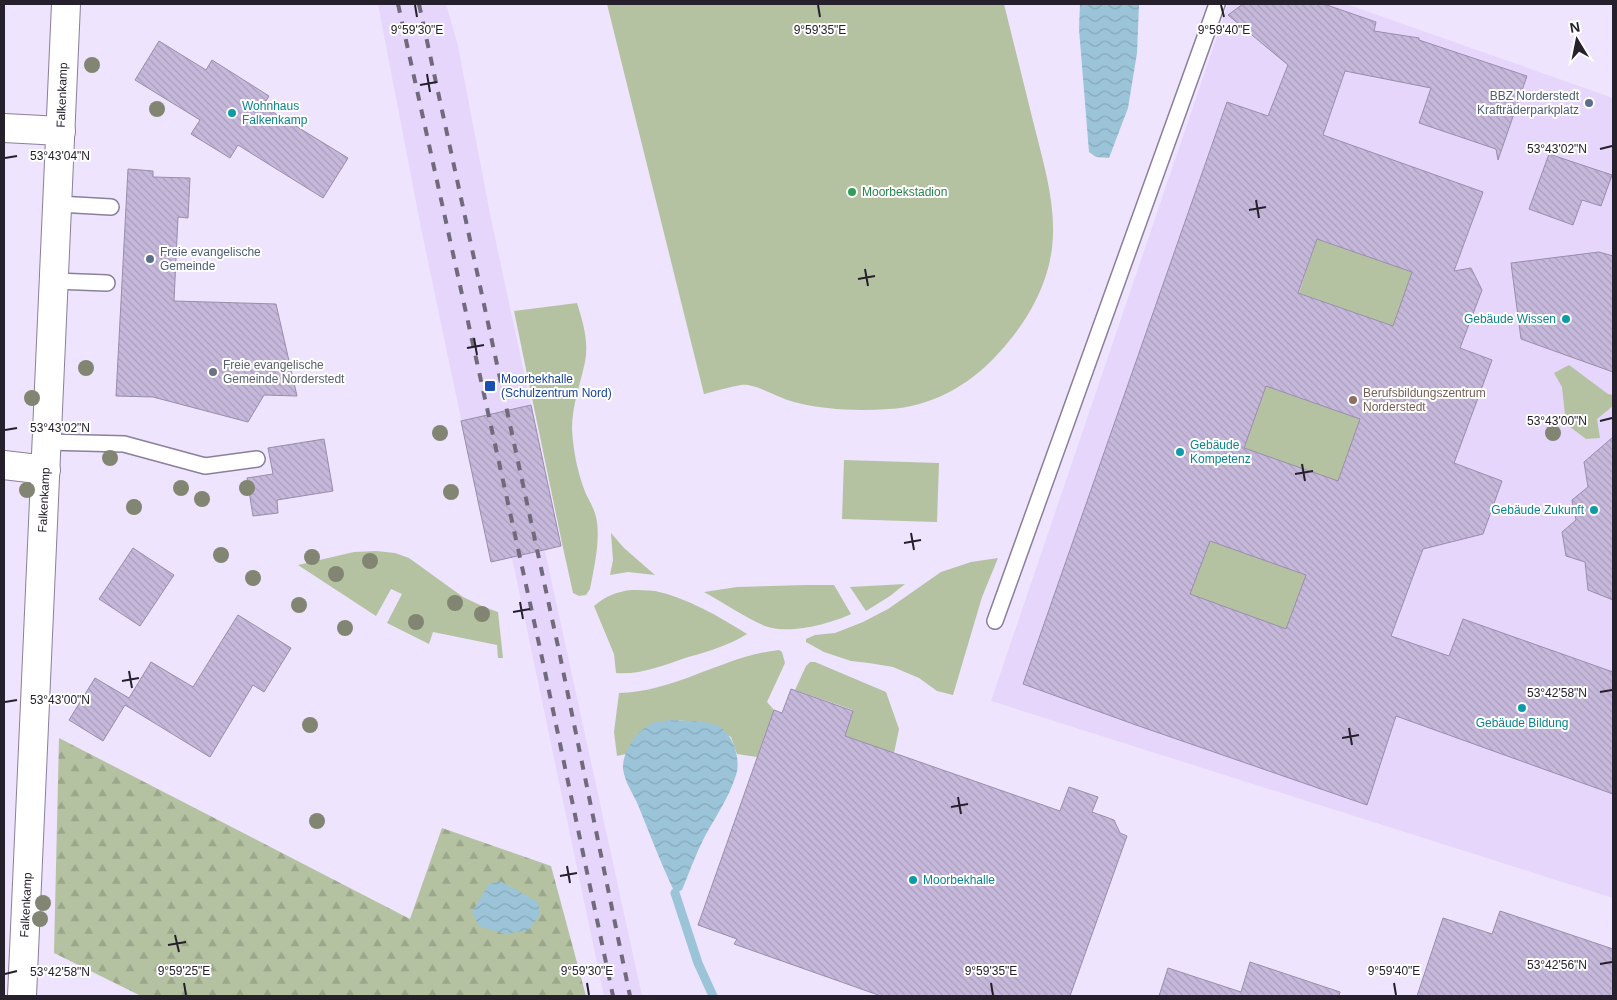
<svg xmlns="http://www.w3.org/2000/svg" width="1617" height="1000" viewBox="0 0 1617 1000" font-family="Helvetica,sans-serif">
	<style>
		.built { fill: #e6d6fc }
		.green { fill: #b4c2a1 }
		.forest { fill: url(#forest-firs) }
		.water { fill: url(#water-waves) }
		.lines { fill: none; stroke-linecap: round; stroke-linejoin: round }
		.stream { stroke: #9cc4d8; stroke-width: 9 }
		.building { fill: url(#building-back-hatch); stroke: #988daa; fill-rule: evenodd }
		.service-casing { stroke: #8b7f9b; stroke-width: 18 }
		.minor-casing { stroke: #8b7f9b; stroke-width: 30 }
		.service { stroke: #fff; stroke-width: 15 }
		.minor { stroke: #fff; stroke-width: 28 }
		.rail { stroke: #716a7b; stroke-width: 4; stroke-dasharray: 9 9; stroke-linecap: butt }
		.tree { fill: #818572 }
		.ticks { fill: none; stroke: #25202c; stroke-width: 2 }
		.service-dot { fill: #5c6f8a; stroke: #fff; stroke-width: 2 }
		.culture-dot { fill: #0f9aa8; stroke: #fff; stroke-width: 2 }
		.leisure-dot { fill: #2e9e5b; stroke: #fff; stroke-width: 2 }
		.worship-dot { fill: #6b7280; stroke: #fff; stroke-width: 2 }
		.transit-dot { fill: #1a4fb4; stroke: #fff; stroke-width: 2 }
		.education-dot { fill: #8d6e63; stroke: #fff; stroke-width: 2 }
		.labels { text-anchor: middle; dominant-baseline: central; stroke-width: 4; stroke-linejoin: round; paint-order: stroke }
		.street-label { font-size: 12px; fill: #25202c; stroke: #fff }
		.service-label { font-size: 12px; fill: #4e5e75; stroke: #fff; text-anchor: end }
		.culture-label { font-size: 12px; fill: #0d838f; stroke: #fff; text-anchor: start }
		.leisure-label { font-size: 12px; fill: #27864d; stroke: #fff; text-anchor: start }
		.worship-label { font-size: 12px; fill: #5b616d; stroke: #fff; text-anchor: start }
		.transit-label { font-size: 12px; fill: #164399; stroke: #fff; text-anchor: start }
		.education-label { font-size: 12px; fill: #785e54; stroke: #fff; text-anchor: start }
		.ticks-label { font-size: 12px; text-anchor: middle; fill: #25202c; stroke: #fff; stroke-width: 4; stroke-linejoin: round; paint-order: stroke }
	</style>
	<defs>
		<pattern id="forest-firs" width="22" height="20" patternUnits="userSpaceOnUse" patternTransform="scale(1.25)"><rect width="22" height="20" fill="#b4c2a1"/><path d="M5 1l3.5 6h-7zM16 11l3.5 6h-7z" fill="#9ba68b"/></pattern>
		<pattern id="water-waves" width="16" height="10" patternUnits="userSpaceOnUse" patternTransform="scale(1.25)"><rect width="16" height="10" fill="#9cc4d8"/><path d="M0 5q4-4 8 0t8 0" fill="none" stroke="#86a8ba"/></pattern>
		<pattern id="building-back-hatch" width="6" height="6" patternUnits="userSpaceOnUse" patternTransform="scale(1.25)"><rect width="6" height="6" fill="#c6b8db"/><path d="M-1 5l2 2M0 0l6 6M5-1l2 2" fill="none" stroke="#aa9ebc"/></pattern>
	</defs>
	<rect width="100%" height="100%" fill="#eee4fd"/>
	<!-- built -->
	<g class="built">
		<polygon points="378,4 446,4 458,46 490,214 561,546 545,551 642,996 604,996 512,558 491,562 421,228"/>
		<polygon points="1228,4 1346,4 1613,98 1613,898 991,701"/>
	</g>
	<!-- green -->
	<g class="green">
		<path d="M 607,4 L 1004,4 C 1014,44 1024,85 1034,125 C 1044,165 1057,207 1052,248 C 1047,290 1023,328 995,357 C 967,387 929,407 889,409 C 858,411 824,410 794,402 C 779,398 764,388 748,385 C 741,383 713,392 704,394 Z"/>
		<polygon points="1317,239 1412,272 1393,326 1299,293"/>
		<path d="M 577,303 C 583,322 589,342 585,362 C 580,385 572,406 572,429 C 573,449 577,470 584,489 C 587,498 594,507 596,517 C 601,538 594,568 590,589 L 586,595 L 579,596 L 573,593 L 562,543 L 514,311 Z"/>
		<polygon points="1569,365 1608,394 1613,395 1613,406 1597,419 1600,438 1586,439 1566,424 1562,387 1554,373"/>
		<polygon points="1266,386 1360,419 1338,481 1244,448"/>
		<polygon points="844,460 939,463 937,522 842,519"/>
		<polygon points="611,533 624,548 655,575 628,572 610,575 613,560"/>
		<polygon points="1210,541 1306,575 1286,629 1190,594"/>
		<polygon points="376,551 395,553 409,558 463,597 484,607 498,612 503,658 498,658 497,645 433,632 429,644 387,623 402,594 391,589 376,616 298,565 354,552"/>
		<polygon points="998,558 982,597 953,695 937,691 919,678 893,667 869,663 851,661 824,652 806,642 806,639 815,635 835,633 863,622 888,609 941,572 971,562"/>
		<polygon points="905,584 890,596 866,611 850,587"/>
		<path d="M 807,585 L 834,585 L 851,614 C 830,624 788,635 765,626 C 744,617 724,603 704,592 L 737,587 Z"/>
		<path d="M 631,590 C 639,590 647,590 655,591 C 688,598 718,616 747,634 C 728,646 706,652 685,658 C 662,666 640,675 616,673 L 614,654 L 594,606 C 606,596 616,592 631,590 Z"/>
		<path d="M 779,650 L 782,652 L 785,663 L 767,702 L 774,710 L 757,757 L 737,754 L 731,737 L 702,722 L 671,720 L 633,742 L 626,754 L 617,756 L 614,732 L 619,693 C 676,692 723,656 779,650 Z"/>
		<polygon points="810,662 815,662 886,692 899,729 894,753 845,736 853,710 795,690 806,666"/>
	</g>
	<!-- forest -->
	<polygon class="forest" points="59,738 410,919 442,828 551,866 586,996 141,996 54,953"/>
	<!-- water -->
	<g class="water">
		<polygon points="1080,4 1139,4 1137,53 1128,108 1109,158 1096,157 1089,152 1079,29"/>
		<path d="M 671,720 C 685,721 709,720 720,727 C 734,736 741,760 736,775 C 729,798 714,819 703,840 C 695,856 689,873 682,890 L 675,893 C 661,864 650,834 638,805 C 633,793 625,783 623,769 C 622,752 637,730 653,723 C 658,721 665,721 671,720 Z"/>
		<polygon points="500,881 538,902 540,915 528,930 505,934 479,926 472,912 489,884"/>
	</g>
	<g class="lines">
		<!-- stream -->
		<polyline class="stream" points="675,893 698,963 713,996"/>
	</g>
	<!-- building -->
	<g class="building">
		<path d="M 1243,4 L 1324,4 L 1376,22 L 1374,31 L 1419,38 L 1419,40 L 1527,76 L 1498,160 L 1496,149 L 1419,123 L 1431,88 L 1345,71 L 1323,135 L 1483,192 L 1454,271 L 1471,268 L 1482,290 L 1460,348 L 1492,360 L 1454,463 L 1502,481 L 1483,534 L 1423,549 L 1391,636 L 1449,656 L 1463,619 L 1613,672 L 1613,794 L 1396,716 L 1367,805 L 1136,725 L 1023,684 L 1227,102 L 1268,116 L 1288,65 L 1228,15 ZM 1317,239 L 1412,272 L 1393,326 L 1298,293 ZM 1266,386 L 1360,419 L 1338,481 L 1244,448 ZM 1210,541 L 1306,575 L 1286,629 L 1190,594 Z"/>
		<polygon points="159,41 206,70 212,60 269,96 263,106 348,158 323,198 238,145 230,158 191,134 200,120 135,80"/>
		<polygon points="1549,154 1612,175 1601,206 1582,200 1573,225 1529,209"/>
		<polygon points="128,169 153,171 153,177 190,178 188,218 178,217 174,301 276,304 297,396 264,395 248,422 153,397 116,396"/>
		<polygon points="1599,252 1613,256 1613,372 1521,339 1511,263"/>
		<polygon points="531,405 561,546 491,562 461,421"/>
		<polygon points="1613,437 1613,600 1588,590 1585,562 1566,556 1562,532 1576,520 1572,500 1588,487 1584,462"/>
		<polygon points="324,439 333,491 277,500 278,513 253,516 247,478 273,474 268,448"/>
		<polygon points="133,548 174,575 140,626 99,599"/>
		<polygon points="238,615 291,648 264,692 253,685 210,757 125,705 103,741 69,720 95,678 129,698 151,662 193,687"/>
		<polygon points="791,689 853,711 845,736 894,753 1060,811 1069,787 1098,797 1092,812 1114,820 1120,833 1127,836 1070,996 881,996 734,944 737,939 698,925 774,710 782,713"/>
		<polygon points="1500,911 1613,949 1613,996 1417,996 1443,918 1492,934"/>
		<polygon points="1250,962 1340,992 1339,996 1159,996 1168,968 1241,992"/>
	</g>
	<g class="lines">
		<defs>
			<g id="service">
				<polyline points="58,204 111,207"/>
				<polyline points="54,281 107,283"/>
				<polyline points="47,442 124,444 205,466 257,459"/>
				<polyline points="995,621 1217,4"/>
			</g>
			<g id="minor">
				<polyline points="4,128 61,131"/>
				<polyline points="4,465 46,470"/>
				<polyline points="22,996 66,4"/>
			</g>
		</defs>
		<!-- service casing -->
		<use href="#service" class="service-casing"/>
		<!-- minor casing -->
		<use href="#minor" class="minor-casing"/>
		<!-- service -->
		<use href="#service" class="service"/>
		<!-- minor -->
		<use href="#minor" class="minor"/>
		<!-- rail -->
		<g class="rail">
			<polyline points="398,4 541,653 613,996"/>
			<polyline points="419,4 559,651 630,996"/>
		</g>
	</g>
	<!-- trees -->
	<g class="tree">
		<circle cx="92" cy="65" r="8"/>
		<circle cx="157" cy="109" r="8"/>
		<circle cx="86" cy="368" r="8"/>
		<circle cx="32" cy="398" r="8"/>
		<circle cx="440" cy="433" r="8"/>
		<circle cx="1553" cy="433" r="8"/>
		<circle cx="110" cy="458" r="8"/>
		<circle cx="181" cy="488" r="8"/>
		<circle cx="247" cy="488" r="8"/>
		<circle cx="27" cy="490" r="8"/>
		<circle cx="451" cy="492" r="8"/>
		<circle cx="202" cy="499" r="8"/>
		<circle cx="134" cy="507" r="8"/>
		<circle cx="221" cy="555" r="8"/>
		<circle cx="312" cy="557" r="8"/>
		<circle cx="370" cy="561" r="8"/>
		<circle cx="336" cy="574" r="8"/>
		<circle cx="253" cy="578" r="8"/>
		<circle cx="455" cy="603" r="8"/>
		<circle cx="299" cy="605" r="8"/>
		<circle cx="482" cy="614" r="8"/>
		<circle cx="416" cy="622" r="8"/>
		<circle cx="345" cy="628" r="8"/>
		<circle cx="310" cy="725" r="8"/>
		<circle cx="317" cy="821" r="8"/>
		<circle cx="43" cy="903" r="8"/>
		<circle cx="40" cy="919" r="8"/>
	</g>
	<!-- ticks -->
	<path class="ticks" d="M 415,5 L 417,17M 818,5 L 820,17M 1221,5 L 1224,17M 427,74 L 430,92M 420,85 L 437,82M 1600,149 L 1612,146M 5,158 L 17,156M 1256,200 L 1259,218M 1249,210 L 1266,207M 865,269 L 868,286M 858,279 L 875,276M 474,338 L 477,355M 467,348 L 484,345M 1600,421 L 1612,418M 5,430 L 17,428M 1302,464 L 1305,481M 1295,474 L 1313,471M 911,533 L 914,550M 904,543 L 921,540M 520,602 L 523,619M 513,612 L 530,609M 129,671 L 132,688M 122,681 L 139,678M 1600,692 L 1612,690M 5,702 L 17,700M 1349,728 L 1352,745M 1342,738 L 1359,735M 958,797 L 961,814M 951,807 L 968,804M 567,866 L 570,883M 560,876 L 577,873M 175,935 L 179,952M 168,945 L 186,942M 1600,964 L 1612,962M 5,974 L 17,971M 184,983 L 186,995M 587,983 L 589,995M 991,983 L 993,995M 1394,983 L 1396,995"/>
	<!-- markers -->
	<g class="service-dot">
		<circle cx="1589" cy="103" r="5"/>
		<circle cx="150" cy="259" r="5"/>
	</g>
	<g class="culture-dot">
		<circle cx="232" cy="113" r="5"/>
		<circle cx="1566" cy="319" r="5"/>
		<circle cx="1180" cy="452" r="5"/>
		<circle cx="1594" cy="510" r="5"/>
		<circle cx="1522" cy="708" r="5"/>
		<circle cx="913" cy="880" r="5"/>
	</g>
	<circle class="leisure-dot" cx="852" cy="192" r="5"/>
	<circle class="worship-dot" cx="213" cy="372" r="5"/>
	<rect class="transit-dot" x="484" y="380" width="12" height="12" rx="2.5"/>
	<circle class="education-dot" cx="1353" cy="400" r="5"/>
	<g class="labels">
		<!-- street labels -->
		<g class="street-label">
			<text transform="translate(62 95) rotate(-88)">Falkenkamp</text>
			<text transform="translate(44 500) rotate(-87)">Falkenkamp</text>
			<text transform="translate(26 905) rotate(-87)">Falkenkamp</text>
		</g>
		<!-- service labels -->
		<g class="service-label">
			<text x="1579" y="96">BBZ Norderstedt<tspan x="1579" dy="14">Krafträderparkplatz</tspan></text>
			<text x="160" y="252" text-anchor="start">Freie evangelische<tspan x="160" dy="14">Gemeinde</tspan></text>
		</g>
		<!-- culture labels -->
		<g class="culture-label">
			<text x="242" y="106">Wohnhaus<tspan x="242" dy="14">Falkenkamp</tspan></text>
			<text x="1556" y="319" text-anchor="end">Gebäude Wissen</text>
			<text x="1190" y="445">Gebäude<tspan x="1190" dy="14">Kompetenz</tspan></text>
			<text x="1584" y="510" text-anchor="end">Gebäude Zukunft</text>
			<text x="1522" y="723" text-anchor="middle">Gebäude Bildung</text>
			<text x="923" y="880">Moorbekhalle</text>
		</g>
		<!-- leisure labels -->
		<g class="leisure-label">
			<text x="862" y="192">Moorbekstadion</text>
		</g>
		<!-- worship labels -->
		<g class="worship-label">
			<text x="223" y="365">Freie evangelische<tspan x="223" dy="14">Gemeinde Norderstedt</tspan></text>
		</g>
		<!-- transit labels -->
		<g class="transit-label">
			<text x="501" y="379">Moorbekhalle<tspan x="501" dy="14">(Schulzentrum Nord)</tspan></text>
		</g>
		<!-- education labels -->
		<g class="education-label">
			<text x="1363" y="393">Berufsbildungszentrum<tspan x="1363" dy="14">Norderstedt</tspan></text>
		</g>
	</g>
	<g class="ticks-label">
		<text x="417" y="34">9°59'30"E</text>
		<text x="820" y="34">9°59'35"E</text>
		<text x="1224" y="34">9°59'40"E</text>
		<text x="1557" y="153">53°43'02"N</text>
		<text x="60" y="160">53°43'04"N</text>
		<text x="1557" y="425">53°43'00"N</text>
		<text x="60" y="432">53°43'02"N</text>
		<text x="1557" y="697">53°42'58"N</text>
		<text x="60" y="704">53°43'00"N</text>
		<text x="1557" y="969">53°42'56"N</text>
		<text x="184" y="975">9°59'25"E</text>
		<text x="587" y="975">9°59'30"E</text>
		<text x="991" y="975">9°59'35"E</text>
		<text x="1394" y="975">9°59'40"E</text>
		<text x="60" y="976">53°42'58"N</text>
	</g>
	<!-- border -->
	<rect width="1617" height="1000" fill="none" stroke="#25202c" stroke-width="10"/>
	<!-- north arrow -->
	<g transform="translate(1577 40) rotate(350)" stroke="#ffffff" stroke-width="4" paint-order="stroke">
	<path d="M0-4L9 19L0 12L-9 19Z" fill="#25202c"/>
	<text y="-8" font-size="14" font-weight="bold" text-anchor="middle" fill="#25202c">N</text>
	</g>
</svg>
